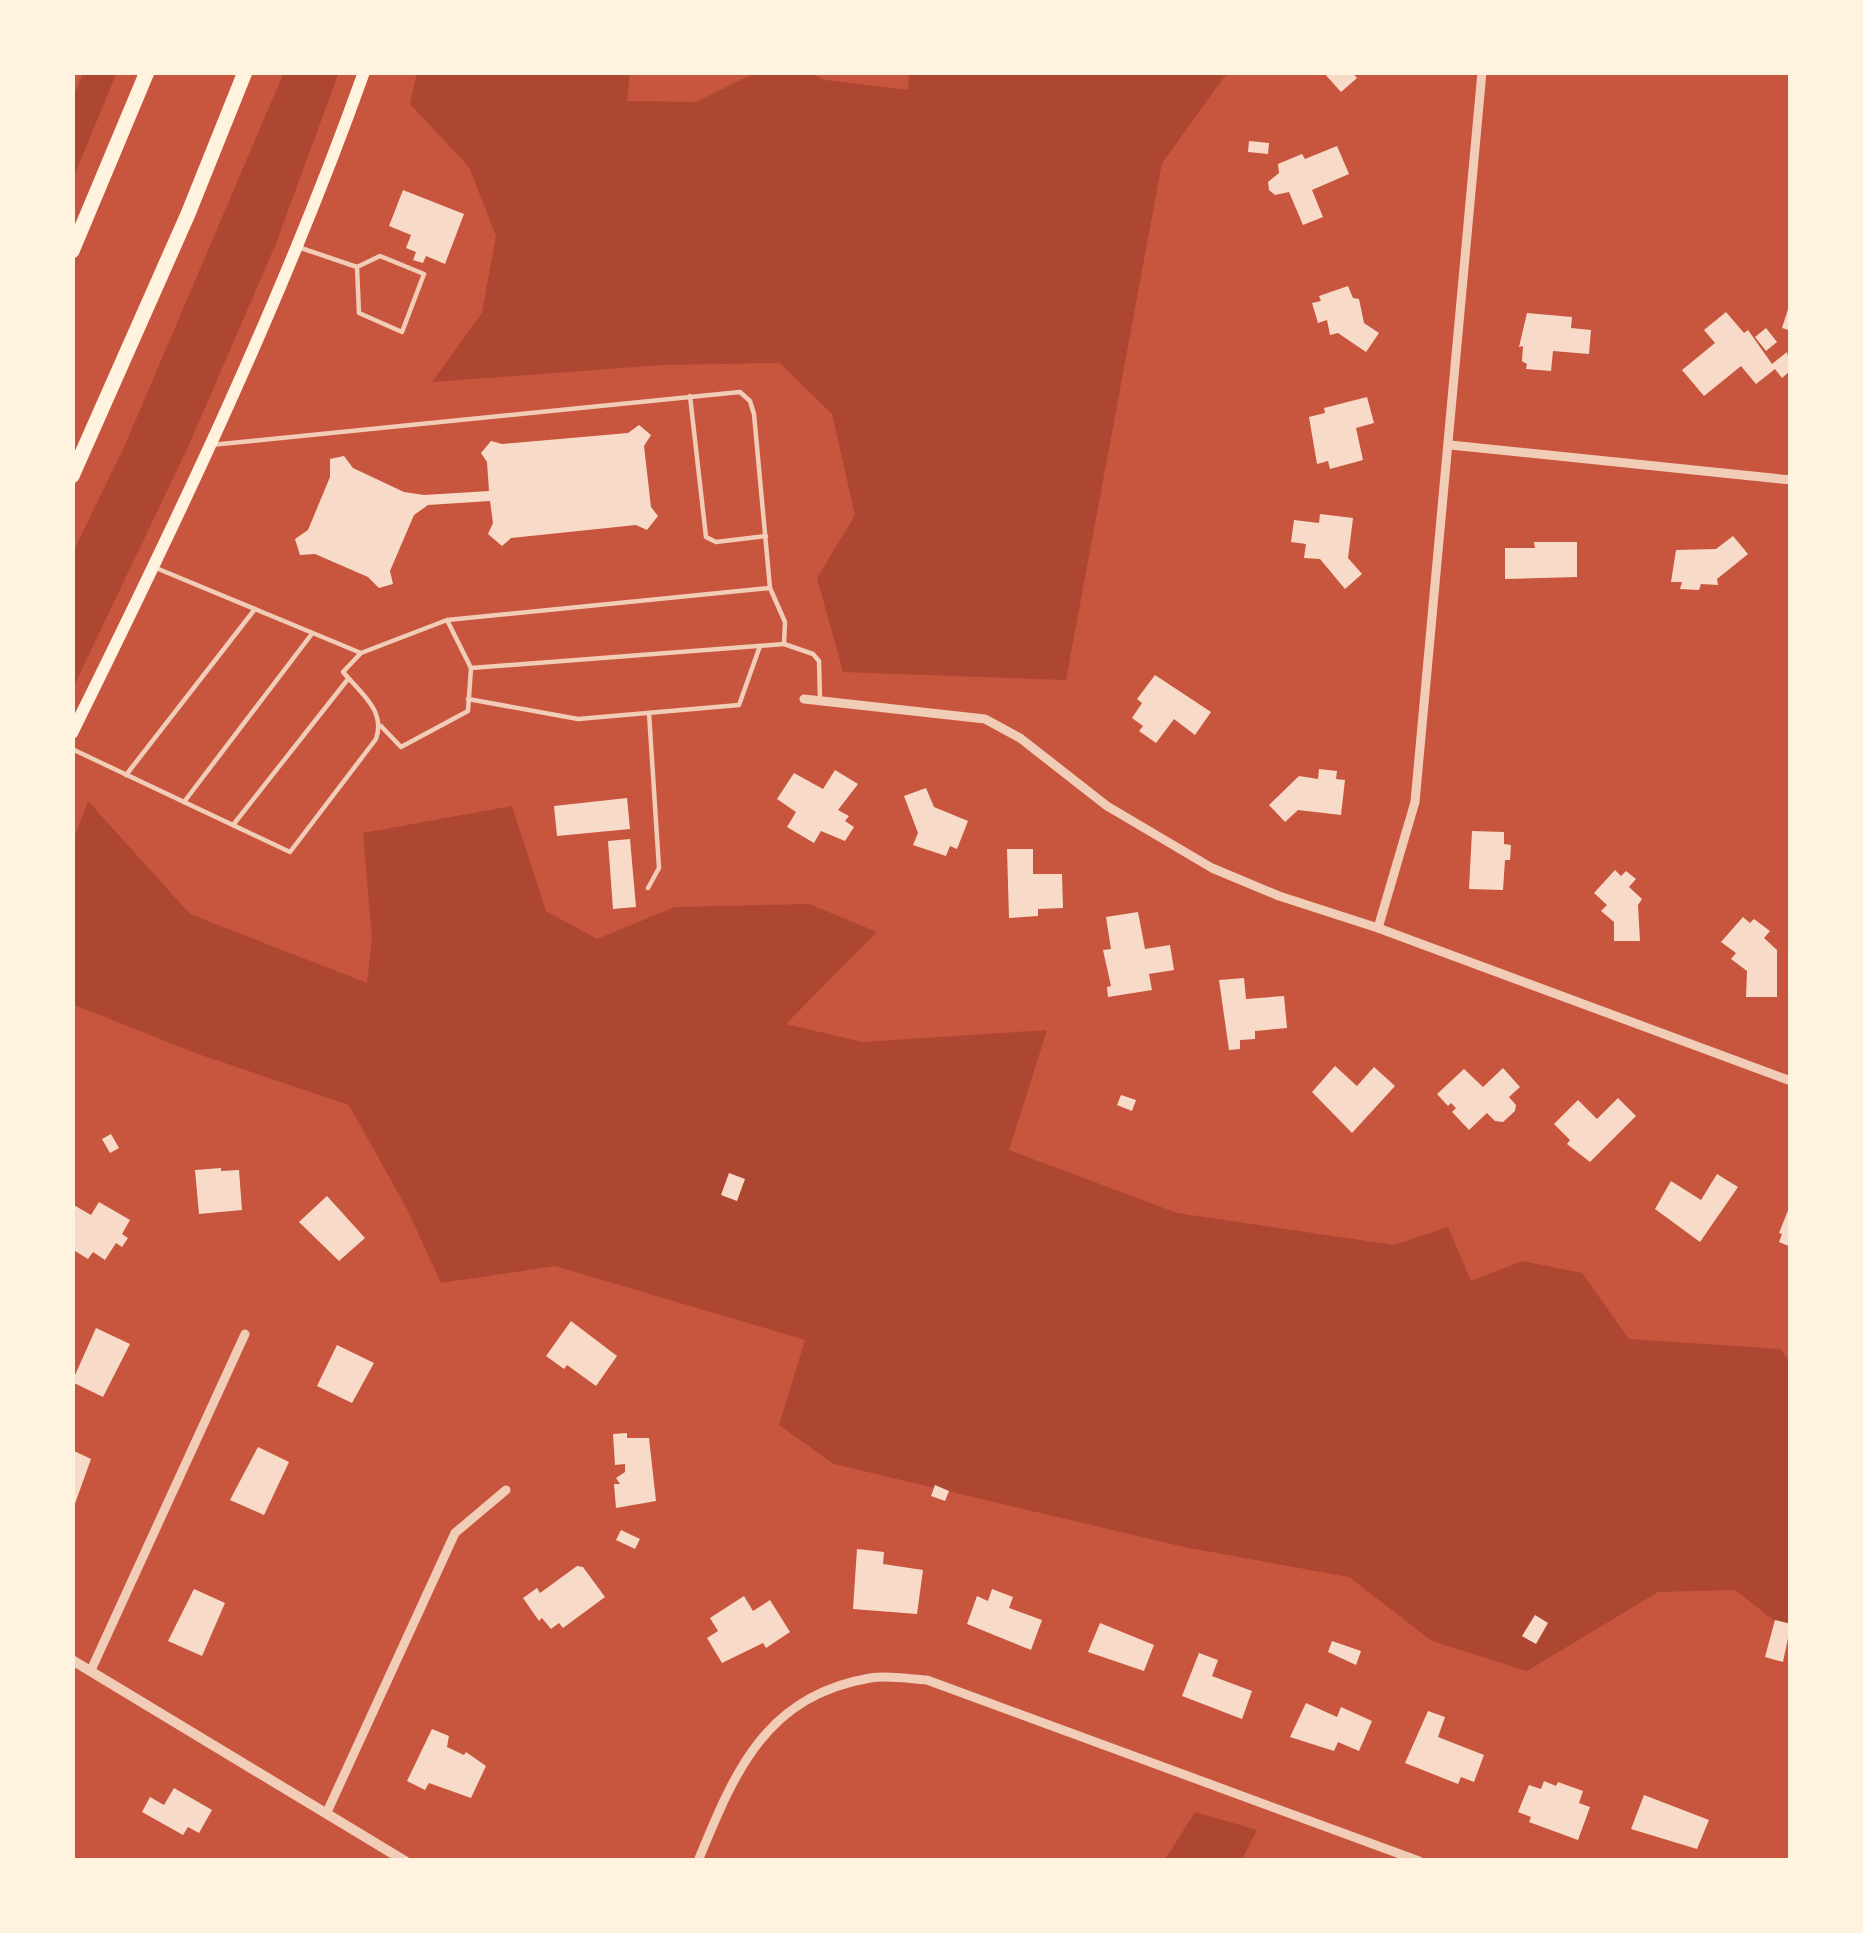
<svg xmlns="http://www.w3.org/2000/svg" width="1863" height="1933" viewBox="0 0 1863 1933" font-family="'Archivo Narrow',sans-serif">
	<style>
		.green { fill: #ae4732 }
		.building { fill: #f7dbc8 }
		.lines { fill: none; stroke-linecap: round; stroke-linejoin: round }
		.service { stroke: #f1ccb7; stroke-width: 4.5 }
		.minor { stroke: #f1ccb7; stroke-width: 9 }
		.tertiary { stroke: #f1ccb7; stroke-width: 10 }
		.secondary { stroke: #fff3e0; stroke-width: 12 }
		.motorway { stroke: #fff3e0; stroke-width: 15 }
	</style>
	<rect width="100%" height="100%" fill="#c8553d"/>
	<!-- green -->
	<g class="green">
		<polygon points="84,72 117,72 72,181 72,98"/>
		<polygon points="284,72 339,72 275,246 188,447 72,690 72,554 125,445"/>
		<polygon points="417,72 630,72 627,101 696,102 757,72 808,72 825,80 908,90 909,72 1228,72 1162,163 1066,680 843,672 817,578 855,515 832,414 780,363 662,365 432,382 482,313 496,236 469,167 410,104"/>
		<polygon points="88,801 190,914 367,983 372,939 363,833 512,806 546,911 597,939 675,907 809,904 877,932 786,1024 862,1042 1047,1030 1009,1150 1177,1213 1394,1245 1448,1227 1471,1281 1522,1261 1582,1273 1629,1339 1781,1349 1791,1365 1791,1634 1735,1590 1658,1592 1527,1671 1432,1641 1349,1577 1184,1547 834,1464 779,1425 805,1340 555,1266 441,1283 407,1209 349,1105 195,1053 72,1004 72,843"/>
		<polygon points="1195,1812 1257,1830 1241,1861 1164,1861"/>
	</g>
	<!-- building -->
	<g class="building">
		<polygon points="1323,72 1352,72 1357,78 1341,92"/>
		<polygon points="1249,141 1269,143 1268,154 1248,152"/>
		<polygon points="1337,146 1349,174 1312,190 1323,217 1303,225 1289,192 1275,195 1269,190 1268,182 1279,173 1278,164 1302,154 1305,159"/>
		<polygon points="403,190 464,214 445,264 426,256 423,263 413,260 416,252 406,248 411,235 389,226"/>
		<polygon points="1348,286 1353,298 1359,299 1364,323 1379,333 1366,352 1338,333 1330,335 1327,320 1318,323 1312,303 1321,301 1319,296"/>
		<polygon points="1790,303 1791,303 1791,331 1782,328"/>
		<polygon points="1726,312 1744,333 1748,330 1772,364 1787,352 1791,370 1782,378 1775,369 1756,384 1741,366 1704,396 1682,370 1715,343 1704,330"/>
		<polygon points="1527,313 1572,317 1571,328 1591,330 1589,354 1553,351 1551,371 1526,369 1527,364 1522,361 1523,346 1519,347"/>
		<polygon points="1766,328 1777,342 1766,351 1755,337"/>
		<polygon points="1367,397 1374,423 1356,428 1363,460 1330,469 1328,461 1317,464 1309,417 1325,413 1324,408"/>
		<polygon points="639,425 651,435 644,446 651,507 658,516 647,530 636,525 511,538 502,546 488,534 493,523 490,501 428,505 414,515 390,571 393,584 379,588 368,577 315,554 300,555 295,539 308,530 330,477 330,459 344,456 353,468 404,492 424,495 489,491 487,462 481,453 491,441 502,444 628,433"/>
		<polygon points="1320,514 1353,518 1348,558 1362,574 1345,589 1320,559 1304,558 1306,544 1291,542 1294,520 1319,523"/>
		<polygon points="1733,536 1748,554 1717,579 1718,585 1701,584 1699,590 1680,589 1682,582 1671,582 1676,550 1716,549"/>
		<polygon points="1534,542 1577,542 1577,577 1505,579 1505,548 1535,548"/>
		<polygon points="1155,675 1211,712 1195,735 1174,719 1156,743 1139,731 1143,726 1132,718 1142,703 1137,699"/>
		<polygon points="1319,769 1337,771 1336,779 1345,780 1341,815 1298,810 1285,822 1269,805 1299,776 1318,779"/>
		<polygon points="835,770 858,784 838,810 849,816 845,821 854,827 845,841 821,831 814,843 787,827 796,812 777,799 794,773 823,789"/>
		<polygon points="926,788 934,807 968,821 957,849 950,846 946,856 913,845 918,833 904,796"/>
		<polygon points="627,798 630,829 557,836 554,806"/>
		<polygon points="1472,831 1504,832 1504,844 1511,845 1510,860 1505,860 1503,890 1469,889"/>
		<polygon points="630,839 636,907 613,909 608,841"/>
		<polygon points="1007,849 1033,849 1033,874 1062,874 1063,908 1038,909 1038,916 1009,918"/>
		<polygon points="1615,870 1621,876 1626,871 1636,879 1629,887 1642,899 1638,905 1640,941 1614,941 1614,922 1601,911 1607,905 1594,893"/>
		<polygon points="1138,912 1145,949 1170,945 1174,970 1149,974 1152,990 1108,997 1107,987 1111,986 1103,950 1111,949 1106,917"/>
		<polygon points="1743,917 1750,923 1754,919 1770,931 1764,938 1777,950 1777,997 1746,997 1747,971 1731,959 1736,953 1721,942"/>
		<polygon points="1244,978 1246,999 1284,996 1287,1028 1255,1031 1255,1039 1240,1040 1240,1049 1229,1050 1219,980"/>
		<polygon points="1335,1066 1357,1086 1374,1067 1395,1086 1352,1133 1312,1092"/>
		<polygon points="1503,1068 1520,1087 1509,1097 1516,1105 1515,1111 1503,1122 1495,1121 1487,1113 1469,1130 1452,1112 1456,1108 1451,1103 1448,1106 1437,1094 1464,1069 1483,1087"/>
		<polygon points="1121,1095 1136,1100 1132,1111 1117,1105"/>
		<polygon points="1618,1098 1636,1116 1590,1162 1567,1144 1570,1140 1554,1124 1578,1100 1597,1119"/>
		<polygon points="111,1134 119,1148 110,1153 102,1139"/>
		<polygon points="221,1168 221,1171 239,1170 242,1210 199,1214 195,1170"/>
		<polygon points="729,1173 745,1179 737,1201 721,1195"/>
		<polygon points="1717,1174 1738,1187 1700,1242 1655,1209 1671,1181 1701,1200"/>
		<polygon points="327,1196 365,1238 339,1261 299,1222"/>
		<polygon points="99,1202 130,1220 122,1234 128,1238 122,1247 116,1243 105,1260 93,1252 88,1259 72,1249 72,1204 91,1215"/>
		<polygon points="1791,1203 1791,1247 1779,1242 1782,1234 1779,1233"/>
		<polygon points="571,1321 617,1356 596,1386 567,1365 564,1369 546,1356"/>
		<polygon points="96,1328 130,1344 103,1397 72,1382"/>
		<polygon points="337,1345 374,1363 352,1403 317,1386"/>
		<polygon points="627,1433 627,1438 649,1438 656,1501 616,1508 614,1484 620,1484 616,1478 625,1472 625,1464 615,1465 613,1434"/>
		<polygon points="258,1447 289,1462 264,1515 230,1500"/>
		<polygon points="72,1450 91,1459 72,1512"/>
		<polygon points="935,1485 949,1491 945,1501 931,1496"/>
		<polygon points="621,1530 640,1539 635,1549 616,1540"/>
		<polygon points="857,1549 884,1552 883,1564 923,1570 917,1614 853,1609"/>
		<polygon points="577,1566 583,1567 605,1597 563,1628 559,1623 551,1629 542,1618 539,1621 523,1598 537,1588 540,1593"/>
		<polygon points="194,1589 225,1603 202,1656 168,1641"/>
		<polygon points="992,1589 1013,1597 1009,1608 1042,1620 1031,1650 967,1624 977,1596 988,1601"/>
		<polygon points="744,1596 753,1611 770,1600 790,1632 766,1648 763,1643 722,1663 707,1638 718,1631 710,1618"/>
		<polygon points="1535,1615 1548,1623 1536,1644 1522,1636"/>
		<polygon points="1775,1620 1791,1624 1783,1662 1765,1657"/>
		<polygon points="1100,1623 1154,1645 1144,1671 1088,1652"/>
		<polygon points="1332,1641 1361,1651 1356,1665 1328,1652"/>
		<polygon points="1199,1653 1218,1660 1212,1676 1252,1691 1242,1719 1182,1696"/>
		<polygon points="1306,1703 1337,1717 1341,1707 1372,1721 1359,1751 1338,1742 1334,1751 1290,1737"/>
		<polygon points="1428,1711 1445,1717 1438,1737 1484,1755 1474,1782 1461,1777 1458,1784 1405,1763"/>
		<polygon points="432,1729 449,1736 447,1747 464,1755 466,1752 486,1766 471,1798 429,1783 425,1790 407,1781"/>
		<polygon points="1544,1781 1556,1786 1558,1782 1583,1791 1579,1803 1590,1807 1578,1840 1529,1822 1531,1817 1518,1812 1529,1785 1541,1789"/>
		<polygon points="174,1788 212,1810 199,1833 188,1827 183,1835 142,1812 150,1797 164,1805"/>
		<polygon points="1644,1795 1709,1820 1697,1849 1631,1829"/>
	</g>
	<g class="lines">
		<!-- service -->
		<g class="service">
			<polyline points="298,247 357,267 380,256 424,274 402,332 359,313 357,267"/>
			<polyline points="690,396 706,537 716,542 766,536"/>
			<polyline points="156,568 361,653"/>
			<polyline points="447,620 471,668"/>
			<polyline points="784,644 813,654 819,661 820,699"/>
			<polyline points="468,699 578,719 739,705 760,646"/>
			<polyline points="381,726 401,747 468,711 471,668 784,644 785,622 770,588"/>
			<path d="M 72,749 L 290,852 L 376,739 C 386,711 361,693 343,672 L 361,653 L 447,620 L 770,588 L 754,414 L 750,401 L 740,392 L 211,445"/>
			<polyline points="126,775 255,609"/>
			<polyline points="184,802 311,635"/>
			<polyline points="233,825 348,679"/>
			<polyline points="648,888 659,868 649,713"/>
		</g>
		<!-- minor -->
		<g class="minor">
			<polyline points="1450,445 1791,480"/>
			<polyline points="804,699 985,719 1020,738 1107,806 1212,868 1279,896 1378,928 1791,1081"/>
			<polyline points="1378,928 1415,802 1482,72"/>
			<polyline points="91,1670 245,1334"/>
			<polyline points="327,1812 455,1533 506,1490"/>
			<path d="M 698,1861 C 734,1774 764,1696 870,1678 C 888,1675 909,1679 927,1680 L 1419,1861"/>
		</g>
		<!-- tertiary -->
		<polyline class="tertiary" points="72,1660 405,1861"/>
		<!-- secondary -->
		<path class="secondary" d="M 72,733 C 179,517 283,299 364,72"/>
		<!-- motorway -->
		<g class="motorway">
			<polyline points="72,251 147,72"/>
			<polyline points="72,476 188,214 245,72"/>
		</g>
	</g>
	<!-- border -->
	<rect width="1863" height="1933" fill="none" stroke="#fff3e0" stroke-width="150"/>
</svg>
